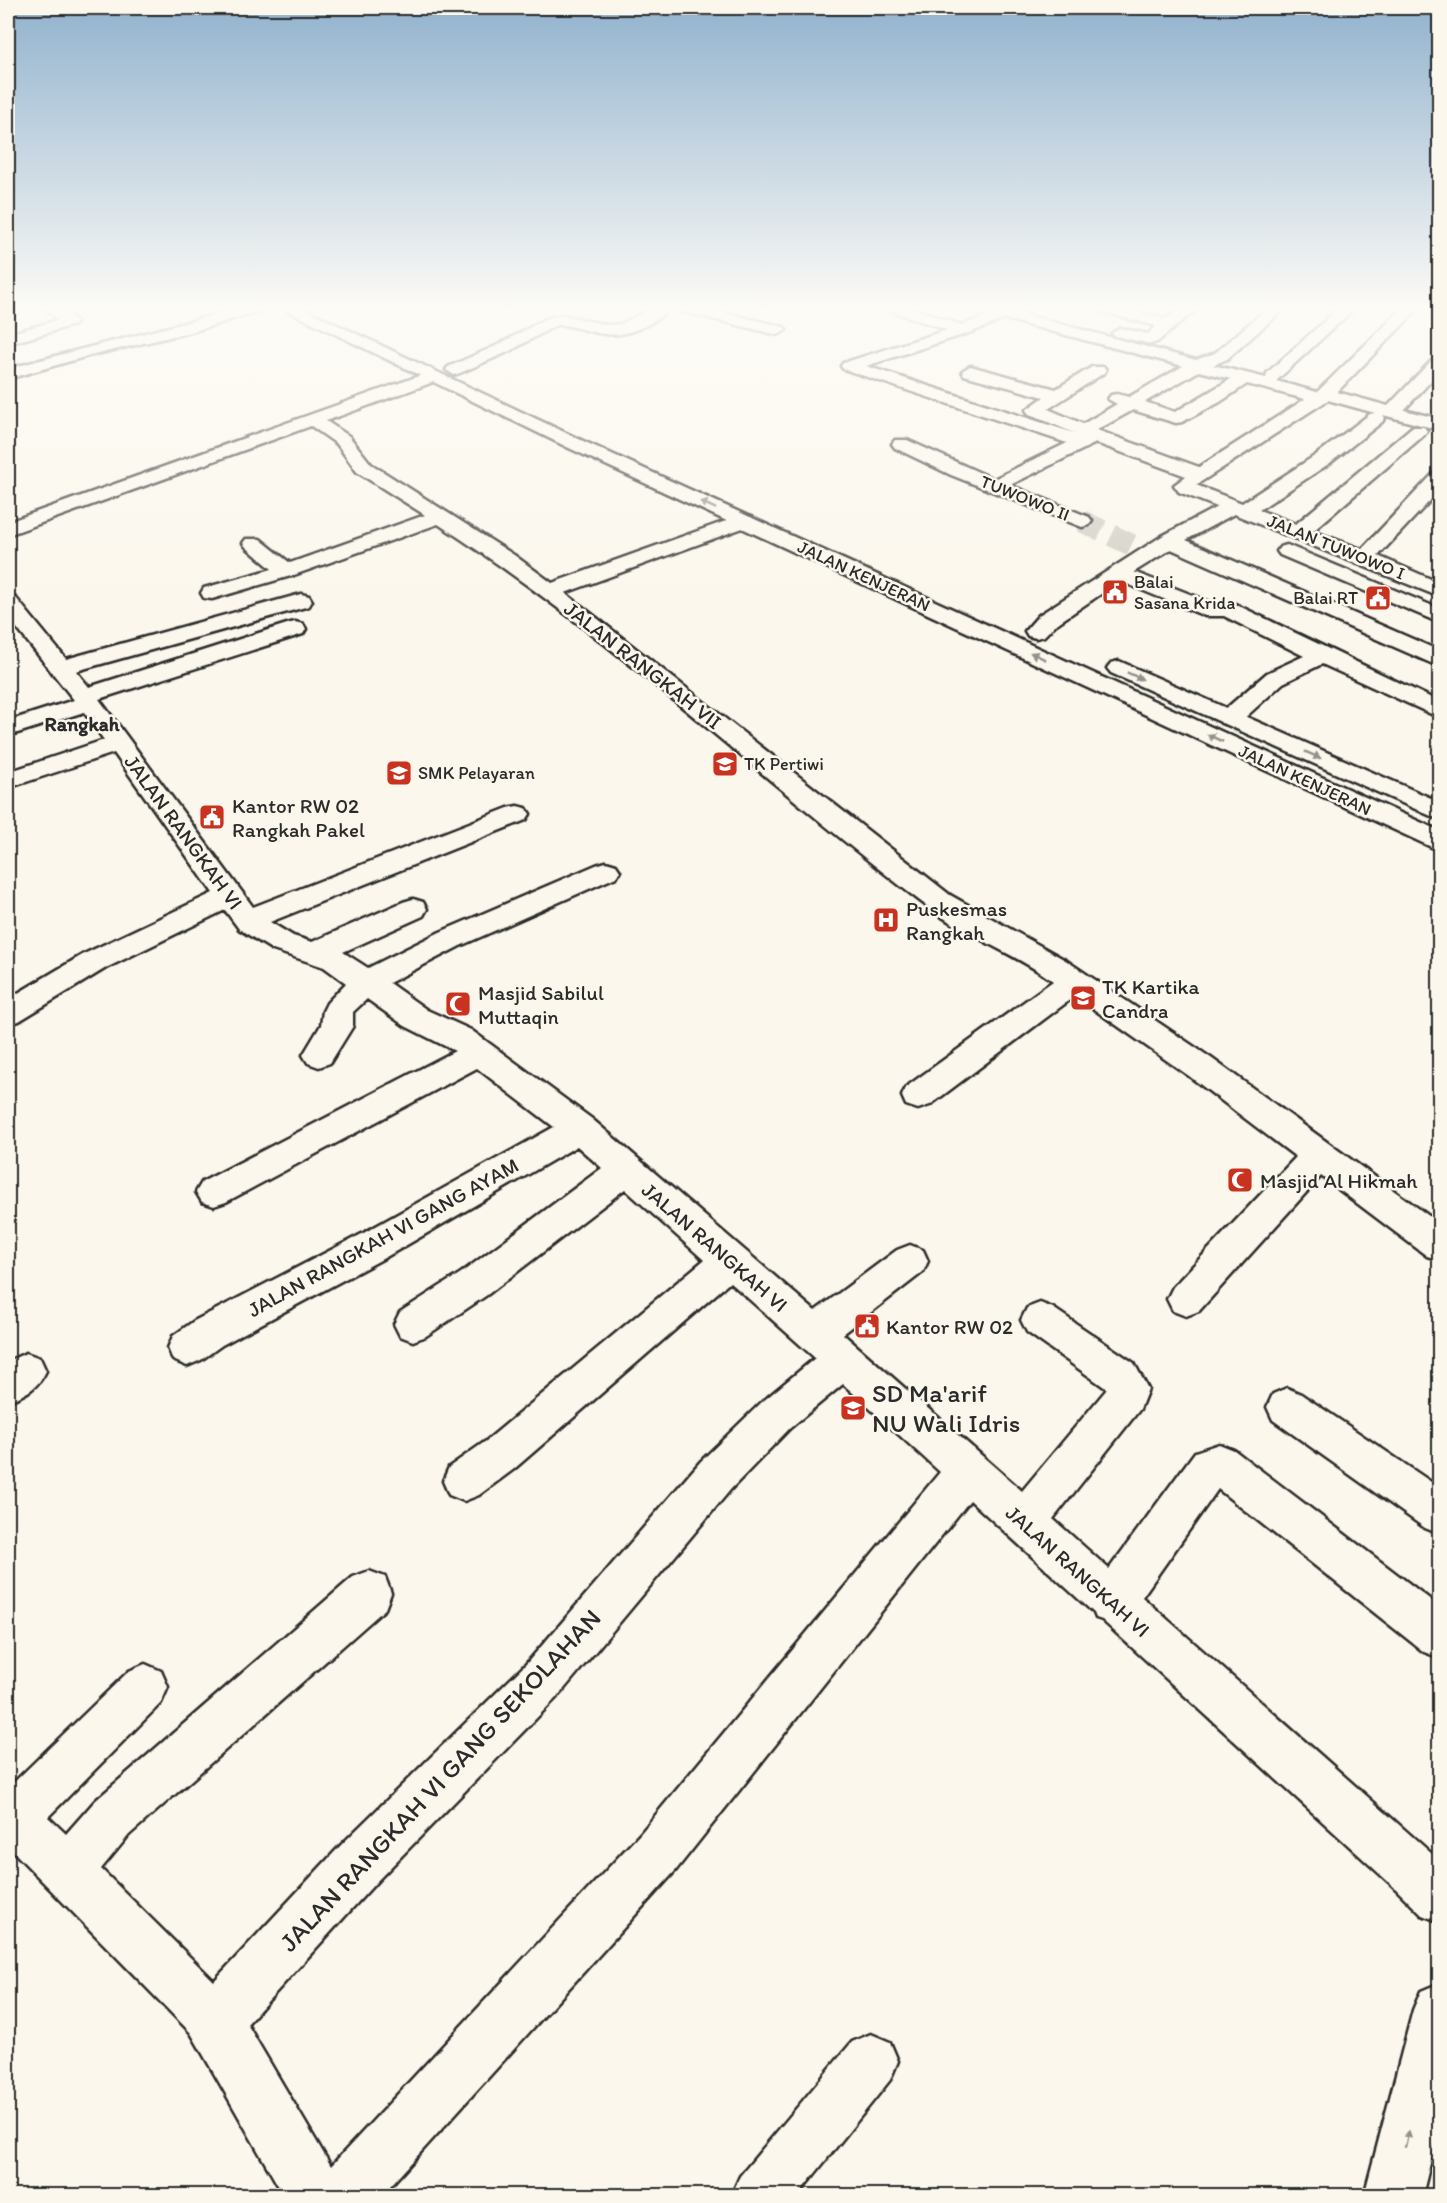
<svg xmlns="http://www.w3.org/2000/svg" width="1447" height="2203" viewBox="0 0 1447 2203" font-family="Itim,sans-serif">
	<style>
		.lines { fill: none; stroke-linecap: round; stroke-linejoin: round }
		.minor-tunnel { stroke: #d1cec5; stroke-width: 22; stroke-dasharray: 22 11; stroke-linecap: butt }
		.minor-casing { stroke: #2b2b2b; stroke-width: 5 }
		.major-casing { stroke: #2b2b2b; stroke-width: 5 }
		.highway-casing { stroke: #2b2b2b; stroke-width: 5 }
		.minor { fill: #fbf7ec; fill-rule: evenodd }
		.major { fill: #fbf7ec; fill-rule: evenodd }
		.highway { fill: #fbf7ec; fill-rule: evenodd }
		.oneway { fill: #93918c }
		.labels { text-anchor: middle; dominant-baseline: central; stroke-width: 5; stroke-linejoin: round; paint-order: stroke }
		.far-street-label { font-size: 18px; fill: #2b2b2b; stroke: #fbf7ec }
		.far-poi-label { font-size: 18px; fill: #2b2b2b; stroke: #fbf7ec; text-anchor: start }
		.far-quarter-label { font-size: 20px; font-weight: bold; fill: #2b2b2b; stroke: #fbf7ec }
		.street-label { font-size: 21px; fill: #2b2b2b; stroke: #fbf7ec }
		.poi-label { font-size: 21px; fill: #2b2b2b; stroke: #fbf7ec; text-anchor: start }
		.near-poi-label { font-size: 26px; fill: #2b2b2b; stroke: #fbf7ec; text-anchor: start }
		.near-street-label { font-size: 26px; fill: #2b2b2b; stroke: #fbf7ec }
	</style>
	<rect width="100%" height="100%" fill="#fbf7ec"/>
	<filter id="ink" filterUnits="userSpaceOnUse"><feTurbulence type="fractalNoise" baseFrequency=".0167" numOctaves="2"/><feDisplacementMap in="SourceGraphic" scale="12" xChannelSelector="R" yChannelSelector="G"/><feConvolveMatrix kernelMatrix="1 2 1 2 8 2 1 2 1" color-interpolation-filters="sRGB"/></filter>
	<g filter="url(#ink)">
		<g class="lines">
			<!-- minor-tunnel -->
			<polyline class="minor-tunnel" points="1082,521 1140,549"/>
			<defs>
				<g id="minor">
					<polygon points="45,308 62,308 77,322 74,325 8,344 8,334 58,320"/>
					<path d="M 237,308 L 261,308 L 259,311 L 191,332 L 88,356 L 8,379 L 8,369 C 84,347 161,331 237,308 Z"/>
					<path d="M 651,308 L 669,308 C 656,324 627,337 606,334 C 589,333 573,324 556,325 L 510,351 L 460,373 L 454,375 L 446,370 L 448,367 L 498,345 L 547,318 L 562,315 L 607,325 L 621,324 Z"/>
					<polygon points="678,308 706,308 784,327 786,330 778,335 680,311"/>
					<path d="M 889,308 L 912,308 L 962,325 L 1004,309 L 1196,360 L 1215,353 L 1268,308 L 1285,308 L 1227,359 L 1213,365 L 1266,378 L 1267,373 L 1339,308 L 1355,308 L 1276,381 L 1317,392 L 1403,308 L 1419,308 L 1337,392 L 1388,406 L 1434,358 L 1440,356 L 1440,371 L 1404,410 L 1440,419 L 1440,430 L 1383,415 L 1385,418 L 1382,422 L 1330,463 L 1259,510 L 1296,524 L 1412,427 L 1424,427 L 1427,431 L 1424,435 L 1313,531 L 1362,549 L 1433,474 L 1440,472 L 1440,490 L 1378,556 L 1440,583 L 1440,597 L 1234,514 L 1186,540 L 1440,651 L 1440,667 L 1171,549 L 1134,572 L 1215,604 L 1227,602 L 1235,604 L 1440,702 L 1440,718 L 1322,664 L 1283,683 L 1239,723 L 1230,725 L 1221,723 L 1218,718 L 1221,713 L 1267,673 L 1304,656 L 1224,616 L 1205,616 L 1120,581 L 1055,625 L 1044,636 L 1036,638 L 1028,636 L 1025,631 L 1039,615 L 1162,536 L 1217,507 L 1179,492 L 1174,485 L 1186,476 L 1096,443 L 1010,485 L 1089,517 L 1092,521 L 1089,525 L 1082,527 L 951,475 L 895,448 L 892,444 L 895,440 L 907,440 L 994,479 L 1067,443 L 843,369 L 841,366 L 843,363 L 947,330 L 891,311 ZM 1005,319 L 1183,366 L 1129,397 L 1117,394 L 1111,395 L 1108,399 L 1117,404 L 1083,424 L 1048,409 L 1104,373 L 1106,370 L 1104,367 L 1092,367 L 1056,389 L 970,366 L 962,371 L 964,375 L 1044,397 L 1026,410 L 1029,414 L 1074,433 L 866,366 L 969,333 ZM 1199,371 L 1231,379 L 1175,412 L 1145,402 ZM 1247,384 L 1305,399 L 1199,467 L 1097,430 L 1133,410 L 1176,423 L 1182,422 L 1220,402 ZM 1328,400 L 1375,413 L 1370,414 L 1316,455 L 1242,503 L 1196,485 Z"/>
					<polygon points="1099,308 1125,308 1165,319 1180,308 1198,308 1157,342 1151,344 1114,336 1112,333 1120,328 1148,334 1156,326 1101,311"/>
					<path d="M 433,371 L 441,376 L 439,380 L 326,421 L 349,436 L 371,464 L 514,555 L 552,583 L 737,517 L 751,517 L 754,521 L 751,525 L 565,593 L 950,895 L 1067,961 L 1211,1058 L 1440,1224 L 1440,1260 L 1427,1256 L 1321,1176 L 1199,1311 L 1186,1316 L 1173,1311 L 1167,1299 L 1173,1287 L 1296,1157 L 1189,1076 L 1075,996 L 930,1105 L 918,1109 L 906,1105 L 902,1096 L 906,1087 L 1053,981 C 1014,953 966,936 928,907 C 763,782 613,636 438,524 L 294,575 L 212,599 L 204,598 L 201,593 L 204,588 L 272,569 L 246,547 L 243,543 L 246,539 L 260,539 L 290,563 L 425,515 L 357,472 L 337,444 L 311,426 L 8,535 L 8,522 Z"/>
					<polygon points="1287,545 1440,609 1440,623 1280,555 1277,551 1280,547"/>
					<path d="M 301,594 L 309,596 L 312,601 L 309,606 L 76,671 L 89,687 L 287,624 L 295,622 L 303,624 L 306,629 L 303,634 L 99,699 L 253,907 L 508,808 L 517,806 L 526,808 L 530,814 L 526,820 L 270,922 L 293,936 L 312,942 L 403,902 L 413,899 L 423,902 L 427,909 L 423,916 L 343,952 L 368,968 L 440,932 L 596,865 L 606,862 L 616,865 L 620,871 L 616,877 L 460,946 L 389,983 L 427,1010 L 471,1030 L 592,1119 L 815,1311 L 897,1250 L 910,1245 L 923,1250 L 928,1261 L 923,1272 L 843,1334 L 1022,1491 L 1107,1389 L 1027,1332 L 1021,1320 L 1027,1308 L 1040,1303 L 1053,1308 L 1134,1363 L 1148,1389 L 1140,1409 L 1053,1519 L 1109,1569 L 1195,1452 L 1219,1444 L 1234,1450 L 1440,1607 L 1440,1658 L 1424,1652 L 1218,1489 L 1142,1597 L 1440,1861 L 1440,1922 L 1422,1915 L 1394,1887 L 1102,1620 L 1096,1618 L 1094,1613 L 970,1500 L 676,1870 L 381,2196 L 284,2196 L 191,2033 L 8,1846 L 8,1788 L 129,1671 L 145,1664 L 161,1671 L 168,1687 L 161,1703 L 48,1817 L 66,1834 L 95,1801 L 353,1577 L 369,1571 L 385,1577 L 391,1593 L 385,1609 L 129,1835 L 101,1869 L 214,1981 L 342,1844 L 527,1663 L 701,1461 L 762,1402 L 815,1358 L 730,1282 L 514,1469 L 479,1495 L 464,1501 L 449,1495 L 443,1481 L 449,1467 L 486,1441 L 704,1260 L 625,1189 L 487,1295 L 426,1336 L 413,1341 L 400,1336 L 394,1324 L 400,1312 L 461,1273 L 602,1168 L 577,1146 L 386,1257 L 222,1345 L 201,1360 L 187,1366 L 173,1360 L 168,1348 L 173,1336 L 194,1321 L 360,1235 L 554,1127 L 477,1068 L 226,1202 L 214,1206 L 202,1202 L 196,1192 L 202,1182 L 455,1051 L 405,1026 L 367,999 L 353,1012 L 353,1026 L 330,1063 L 319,1067 L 308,1063 L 303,1055 L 321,1025 L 323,1011 L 327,1003 L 346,983 L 324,967 L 273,950 L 239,929 L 225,910 L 106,968 L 19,1021 L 8,1024 L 8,999 L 84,954 L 213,893 L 114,753 L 8,788 L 8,772 L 104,740 L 84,712 L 8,736 L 8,721 L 74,700 L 8,617 L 8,597 L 16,598 L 66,659 ZM 843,1384 L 940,1472 L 640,1834 L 331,2166 L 247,2024 L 378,1880 L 559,1695 L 731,1489 L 790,1428 Z"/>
					<path d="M 26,1353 L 40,1358 L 46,1371 C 38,1388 25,1395 8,1401 L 8,1361 Z"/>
					<polygon points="1287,1388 1301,1394 1440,1488 1440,1534 1425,1528 1273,1420 1267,1407 1273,1394"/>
					<polygon points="871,2034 890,2042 898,2061 890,2080 797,2196 731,2196 740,2176 852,2042"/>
				</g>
				<polygon id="major" points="1440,1983 1440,2123 1422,2196 1364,2196 1413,2010 1421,1991"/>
				<g id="highway">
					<polygon points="282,308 302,308 581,440 1440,831 1440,851 569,448"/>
					<polygon points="1119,661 1440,802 1440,820 1111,673 1107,668 1111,663"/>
				</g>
			</defs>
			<!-- minor casing -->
			<use href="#minor" class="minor-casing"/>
			<!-- major casing -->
			<use href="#major" class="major-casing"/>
			<!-- highway casing -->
			<use href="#highway" class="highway-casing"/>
			<!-- minor -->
			<use href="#minor" class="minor"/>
			<!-- major -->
			<use href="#major" class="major"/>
			<!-- highway -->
			<use href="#highway" class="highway"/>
		</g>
		<!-- one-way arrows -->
		<defs><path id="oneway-solid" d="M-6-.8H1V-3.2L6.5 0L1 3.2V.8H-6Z" transform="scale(1.5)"/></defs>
		<g class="oneway">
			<use href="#oneway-solid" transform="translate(708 505) rotate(-155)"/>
			<use href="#oneway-solid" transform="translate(1038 656) rotate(-155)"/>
			<use href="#oneway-solid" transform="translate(1135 676) rotate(24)"/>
			<use href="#oneway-solid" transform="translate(1215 738) rotate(-155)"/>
			<use href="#oneway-solid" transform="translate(1313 755) rotate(24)"/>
			<use href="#oneway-solid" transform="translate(1407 2139) rotate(-76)"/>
		</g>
	</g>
	<!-- sky -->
	<linearGradient id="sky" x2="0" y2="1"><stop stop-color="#92b2ce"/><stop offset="0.5" stop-color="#fdfbf6"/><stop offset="1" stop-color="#fdfbf6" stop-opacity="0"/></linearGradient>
	<rect width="1447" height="617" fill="url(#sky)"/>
	<!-- icons -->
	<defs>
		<symbol id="civic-square" viewBox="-11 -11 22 22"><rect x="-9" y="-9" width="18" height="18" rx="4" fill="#c8321e" stroke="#fbf7ec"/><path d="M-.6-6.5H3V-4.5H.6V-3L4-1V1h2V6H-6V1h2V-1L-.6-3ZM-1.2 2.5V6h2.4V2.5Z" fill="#fff"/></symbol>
		<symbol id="school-square" viewBox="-11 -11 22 22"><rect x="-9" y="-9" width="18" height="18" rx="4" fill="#c8321e" stroke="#fbf7ec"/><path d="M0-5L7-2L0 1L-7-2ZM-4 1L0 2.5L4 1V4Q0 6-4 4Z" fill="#fff"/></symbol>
		<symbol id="hospital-square" viewBox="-11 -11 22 22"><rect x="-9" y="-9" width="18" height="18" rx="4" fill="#c8321e" stroke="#fbf7ec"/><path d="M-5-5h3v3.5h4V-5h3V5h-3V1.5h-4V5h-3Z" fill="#fff"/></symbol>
		<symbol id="mosque-square" viewBox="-11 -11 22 22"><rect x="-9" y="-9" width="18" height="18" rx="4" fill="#c8321e" stroke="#fbf7ec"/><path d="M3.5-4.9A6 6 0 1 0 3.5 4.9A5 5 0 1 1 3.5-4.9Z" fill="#fff"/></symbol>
	</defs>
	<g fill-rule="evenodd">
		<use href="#civic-square" x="1100" y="577" width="30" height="30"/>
		<use href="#civic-square" x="1363" y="583" width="30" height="30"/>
		<use href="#school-square" x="710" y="749" width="30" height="30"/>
		<use href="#school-square" x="384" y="758" width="30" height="30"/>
		<use href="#civic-square" x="197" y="802" width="30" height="30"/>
		<use href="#hospital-square" x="871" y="905" width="30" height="30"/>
		<use href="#school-square" x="1068" y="983" width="30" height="30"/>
		<use href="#mosque-square" x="443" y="989" width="30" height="30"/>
		<use href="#mosque-square" x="1225" y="1165" width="30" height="30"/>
		<use href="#civic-square" x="852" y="1311" width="30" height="30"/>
		<use href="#school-square" x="838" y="1393" width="30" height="30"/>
	</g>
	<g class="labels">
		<!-- far-street labels -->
		<g class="far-street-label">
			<text transform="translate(1025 498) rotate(22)">TUWOWO II</text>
			<text transform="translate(1336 547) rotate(22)">JALAN TUWOWO I</text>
			<text transform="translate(864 576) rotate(25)">JALAN KENJERAN</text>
			<text transform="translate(1305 780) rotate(25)">JALAN KENJERAN</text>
		</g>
		<!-- far-poi labels -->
		<g class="far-poi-label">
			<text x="1134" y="582">Balai<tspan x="1134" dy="21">Sasana Krida</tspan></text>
			<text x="1358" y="598" text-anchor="end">Balai RT</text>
			<text x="744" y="764">TK Pertiwi</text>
			<text x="418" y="773">SMK Pelayaran</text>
		</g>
		<!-- far-quarter labels -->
		<g class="far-quarter-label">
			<text x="82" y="724">Rangkah</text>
		</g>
		<!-- street labels -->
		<g class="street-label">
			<text transform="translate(643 665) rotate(38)">JALAN RANGKAH VII</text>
			<text transform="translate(184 832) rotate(54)">JALAN RANGKAH VI</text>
			<text transform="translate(383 1237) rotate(-29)">JALAN RANGKAH VI GANG AYAM</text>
			<text transform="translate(715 1247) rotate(41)">JALAN RANGKAH VI</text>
			<text transform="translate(1078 1571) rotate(42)">JALAN RANGKAH VI</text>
		</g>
		<!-- poi labels -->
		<g class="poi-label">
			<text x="232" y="805">Kantor RW 02<tspan x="232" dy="24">Rangkah Pakel</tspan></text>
			<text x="906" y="908">Puskesmas<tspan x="906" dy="24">Rangkah</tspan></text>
			<text x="1102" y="986">TK Kartika<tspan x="1102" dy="24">Candra</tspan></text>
			<text x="478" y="992">Masjid Sabilul<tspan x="478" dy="24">Muttaqin</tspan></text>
			<text x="1260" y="1180">Masjid Al Hikmah</text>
			<text x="886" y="1326">Kantor RW 02</text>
		</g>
		<!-- near-poi labels -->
		<g class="near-poi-label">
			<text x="872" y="1393">SD Ma'arif<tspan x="872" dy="30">NU Wali Idris</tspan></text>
		</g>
		<!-- near-street labels -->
		<g class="near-street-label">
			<text transform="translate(440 1780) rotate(-47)">JALAN RANGKAH VI GANG SEKOLAHAN</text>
		</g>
	</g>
	<!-- margin -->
	<rect width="1447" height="2203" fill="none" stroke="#fbf7ec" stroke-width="30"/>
	<rect x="15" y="15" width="1417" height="2173" fill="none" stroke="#2b2b2b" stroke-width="2" filter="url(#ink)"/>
</svg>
